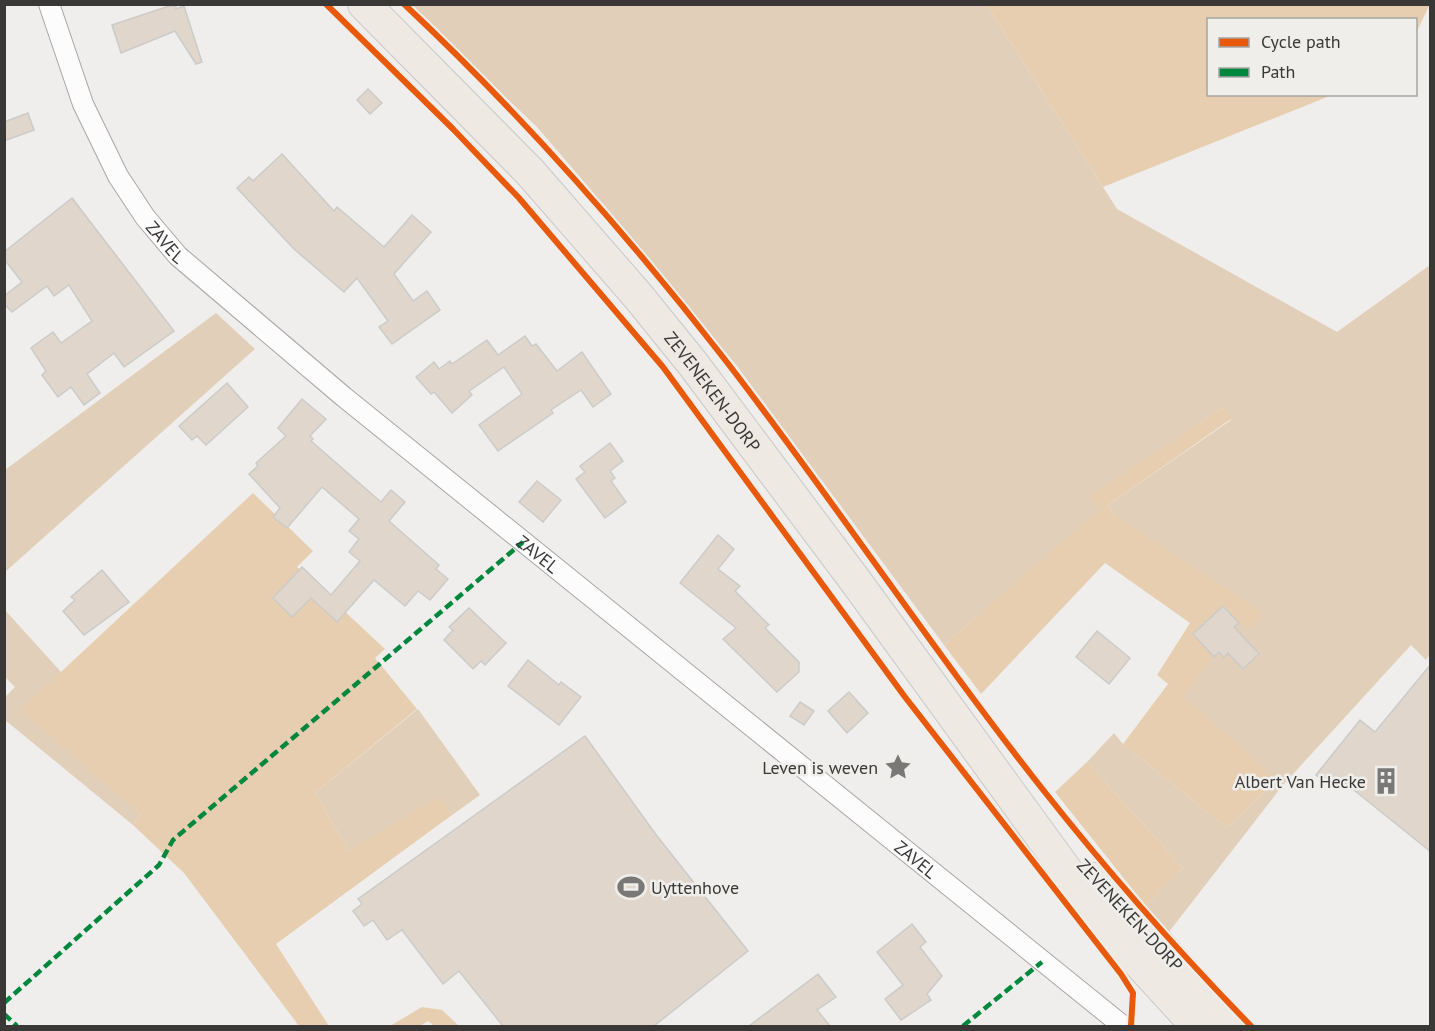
<svg xmlns="http://www.w3.org/2000/svg" width="1435" height="1031" viewBox="0 0 1435 1031" font-family="'PT Sans',sans-serif">
	<style>
		.green { fill: #e2cfb9 }
		.forest { fill: #e7ceb0 }
		.building { fill: #e0d6cc; stroke: #cbcbc9; stroke-width: 1.5 }
		.lines { fill: none; stroke-linecap: round; stroke-linejoin: round }
		.minor-casing { stroke: #a8a6a6; stroke-width: 22 }
		.primary-casing { stroke: #cac9c8; stroke-width: 34 }
		.minor { stroke: #fdfcfc; stroke-width: 20 }
		.primary { stroke: #eee9e2; stroke-width: 32 }
		.quiet { stroke: #00873e; stroke-width: 4.5; stroke-dasharray: 9 4.5; stroke-linecap: butt }
		.cycleway-casing { stroke: #f0eeeb; stroke-width: 10 }
		.cycleway { stroke: #e8590c; stroke-width: 6 }
		.labels { text-anchor: middle; dominant-baseline: central; stroke-width: 5; stroke-linejoin: round; paint-order: stroke }
		.street-label { font-size: 18px; fill: #393837; stroke: #f0eeeb }
		.poi-label { font-size: 18px; fill: #393837; stroke: #f0eeeb; text-anchor: end }
	</style>
	<rect width="100%" height="100%" fill="#efeeec"/>
	<!-- green -->
	<g class="green">
		<polygon points="408,5 987,5 1117,209 1337,332 1430,265 1430,654 1426,660 1411,645 1283,785 1168,933 1146,906 1183,868 1087,762 1114,733 1123,744 1227,828 1277,779 1183,698 1237,620 1113,514 1108,505 1231,420 1224,407 1090,496 1100,510 944,645 737,366 615,218 537,127"/>
		<polygon points="216,313 255,349 5,572 5,470"/>
		<polygon points="4,609 61,672 21,710 140,814 133,825 5,720 5,697 15,687 5,677"/>
		<polygon points="418,709 480,795 452,815 439,797 349,851 315,793"/>
	</g>
	<!-- forest -->
	<g class="forest">
		<polygon points="1430,4 1416,33 1416,20 1208,20 1208,94 1332,95 1103,187 987,5"/>
		<polygon points="1224,407 1231,419 1108,505 1113,514 1262,612 1251,629 1237,621 1184,697 1277,779 1227,828 1123,744 1168,684 1157,675 1190,623 1105,563 981,694 944,645 1099,510 1089,496"/>
		<polygon points="253,493 313,551 297,567 385,649 375,658 417,709 315,793 349,851 439,796 452,815 276,944 329,1026 299,1026 184,873 133,825 140,814 20,710"/>
		<polygon points="1087,762 1183,868 1146,906 1055,792"/>
		<polygon points="422,1007 442,1010 459,1026 434,1026 428,1021 420,1026 390,1026"/>
	</g>
	<!-- building -->
	<g class="building">
		<polygon points="169,6 176,6 176,9 184,6 202,62 196,64 175,31 121,53 112,25"/>
		<polygon points="368,89 382,103 370,114 357,100"/>
		<polygon points="28,113 34,130 4,141 4,122"/>
		<polygon points="282,154 334,211 337,207 384,247 412,215 431,232 394,274 413,301 427,291 440,310 392,344 379,327 388,321 357,278 344,292 294,249 237,188 249,177 253,181"/>
		<polygon points="72,198 174,331 124,367 114,353 87,374 100,393 84,405 71,387 58,397 42,375 46,371 31,348 53,332 61,343 92,321 69,285 54,296 47,286 12,312 4,304 4,296 22,282 4,259 4,252"/>
		<polygon points="525,336 532,346 536,344 557,371 582,352 611,394 593,407 581,390 551,410 553,413 498,451 479,425 522,394 504,367 469,391 472,395 452,413 434,392 431,394 416,377 434,362 439,369 450,361 452,364 487,340 498,355"/>
		<polygon points="227,383 248,407 206,445 197,436 192,440 179,426"/>
		<polygon points="302,399 326,419 310,436 313,439 311,441 381,502 391,490 405,502 389,521 439,565 436,569 448,579 430,600 418,591 405,606 374,580 337,622 311,598 292,617 273,598 302,567 331,595 360,561 349,552 359,539 349,531 359,519 322,487 287,528 273,517 280,508 249,474 258,466 256,463 286,436 278,428"/>
		<polygon points="610,443 623,461 610,471 615,478 611,481 626,502 605,518 576,479 585,472 580,466"/>
		<polygon points="537,481 561,500 543,522 519,502"/>
		<polygon points="718,535 734,549 718,569 740,586 735,591 769,625 765,628 799,662 799,672 777,692 723,639 736,628 680,583"/>
		<polygon points="102,570 129,602 84,635 63,611 75,600 71,597"/>
		<polygon points="1223,606 1239,623 1234,627 1259,654 1243,669 1228,653 1224,658 1219,652 1214,657 1193,634"/>
		<polygon points="469,608 506,643 485,665 481,661 473,669 444,640 453,630 449,627"/>
		<polygon points="1097,631 1130,658 1109,684 1076,657"/>
		<polygon points="528,660 559,685 561,682 581,697 559,725 508,686"/>
		<polygon points="1431,664 1431,852 1339,778 1331,787 1316,775 1360,720 1375,732"/>
		<polygon points="849,692 868,713 847,733 828,711"/>
		<polygon points="800,702 814,711 804,725 790,716"/>
		<polygon points="585,736 657,836 748,951 654,1026 503,1026 459,971 443,984 402,930 387,940 373,920 364,926 353,911 362,904 358,899"/>
		<polygon points="912,924 926,942 920,947 942,976 927,994 931,1000 901,1020 885,999 903,985 877,952"/>
		<polygon points="818,974 836,997 817,1010 830,1026 749,1026"/>
	</g>
	<g class="lines">
		<defs>
			<g id="minor">
				<path id="s1" d="M 49,4 L 83,104 L 118,176 L 145,217 L 178,256 L 344,397 L 1123,1026"/>
			</g>
			<g id="primary">
				<path id="s2" d="M 364,4 L 530,172 L 638,296 L 693,364 L 857,583 L 1084,895 L 1131,954 L 1197,1026"/>
				<polyline points="1094,879 1157,943 1231,1026"/>
			</g>
		</defs>
		<!-- minor casing -->
		<use href="#minor" class="minor-casing"/>
		<!-- primary casing -->
		<use href="#primary" class="primary-casing"/>
		<!-- minor -->
		<use href="#minor" class="minor"/>
		<!-- primary -->
		<use href="#primary" class="primary"/>
		<!-- quiet -->
		<g class="quiet">
			<polyline points="4,1003 159,865 173,840 523,542"/>
			<polyline points="4,1014 17,1026"/>
			<polyline points="963,1026 1042,962"/>
		</g>
		<defs>
			<g id="cycleway">
				<polyline points="326,4 453,129 519,198 663,367 905,697 1121,974 1133,993 1131,1026"/>
				<path d="M 404,4 C 521,114 628,235 726,361 C 835,502 933,651 1044,791 C 1108,872 1179,952 1251,1026"/>
			</g>
		</defs>
		<!-- cycleway casing -->
		<use href="#cycleway" class="cycleway-casing"/>
		<!-- cycleway -->
		<use href="#cycleway" class="cycleway"/>
	</g>
	<!-- icons -->
	<defs>
		<symbol id="sight-bare" viewBox="-9 -9 18 18"><path d="M0-6L1.8-2.2L6-1.7L2.9 1.2L3.7 5.4L0 3.3L-3.7 5.4L-2.9 1.2L-6-1.7L-1.8-2.2Z" fill="#797876" stroke="#f0eeeb" stroke-width="2.5" paint-order="stroke"/></symbol>
		<symbol id="building-bare" viewBox="-9 -9 18 18"><path d="M-4-6H4V6H1V3H-1V6H-4ZM-2.5-4.3h1.7v1.8h-1.7ZM.8-4.3h1.7v1.8H.8ZM-2.5-1h1.7V.8h-1.7ZM.8-1h1.7V.8H.8Z" fill="#797876" stroke="#f0eeeb" stroke-width="2.5" paint-order="stroke"/></symbol>
		<symbol id="stadium-bare" viewBox="-9 -9 18 18"><path d="M0-5a6.5 5 0 1 0 0 10a6.5 5 0 1 0 0-10ZM-3.5-1.8h7v3.6h-7Z" fill="#797876" stroke="#f0eeeb" stroke-width="2.5" paint-order="stroke"/></symbol>
	</defs>
	<g fill-rule="evenodd">
		<use href="#sight-bare" x="879" y="748" width="38" height="38"/>
		<use href="#building-bare" x="1367" y="762" width="38" height="38"/>
		<use href="#stadium-bare" x="612" y="868" width="38" height="38"/>
	</g>
	<g class="labels">
		<!-- street labels -->
		<g class="street-label">
			<text stroke="none"><textPath href="#s1" startOffset="267">ZAVEL</textPath></text>
			<text stroke="none"><textPath href="#s2" startOffset="522">ZEVENEKEN-DORP</textPath></text>
			<text stroke="none"><textPath href="#s1" startOffset="753">ZAVEL</textPath></text>
			<text stroke="none"><textPath href="#s1" startOffset="1239">ZAVEL</textPath></text>
			<text transform="translate(1130 915) rotate(47)">ZEVENEKEN-DORP</text>
		</g>
		<!-- poi labels -->
		<g class="poi-label">
			<text x="878" y="767">Leven is weven</text>
			<text x="1366" y="781">Albert Van Hecke</text>
			<text x="651" y="887" text-anchor="start">Uyttenhove</text>
		</g>
	</g>
	<!-- border -->
	<rect width="1435" height="1031" fill="none" stroke="#393837" stroke-width="12"/>
	<!-- legend -->
	<rect x="1207" y="18" width="210" height="78" fill="#f0eeeb" stroke="#a7a5a3" stroke-width="1.5"/>
	<rect x="1219" y="38" width="30" height="9" fill="#e8590c" stroke="#a7a5a3" stroke-width="1.5"/>
	<text x="1261" y="48" font-size="18" fill="#393837">Cycle path</text>
	<rect x="1219" y="68" width="30" height="9" fill="#00873e" stroke="#a7a5a3" stroke-width="1.5"/>
	<text x="1261" y="78" font-size="18" fill="#393837">Path</text>
</svg>
